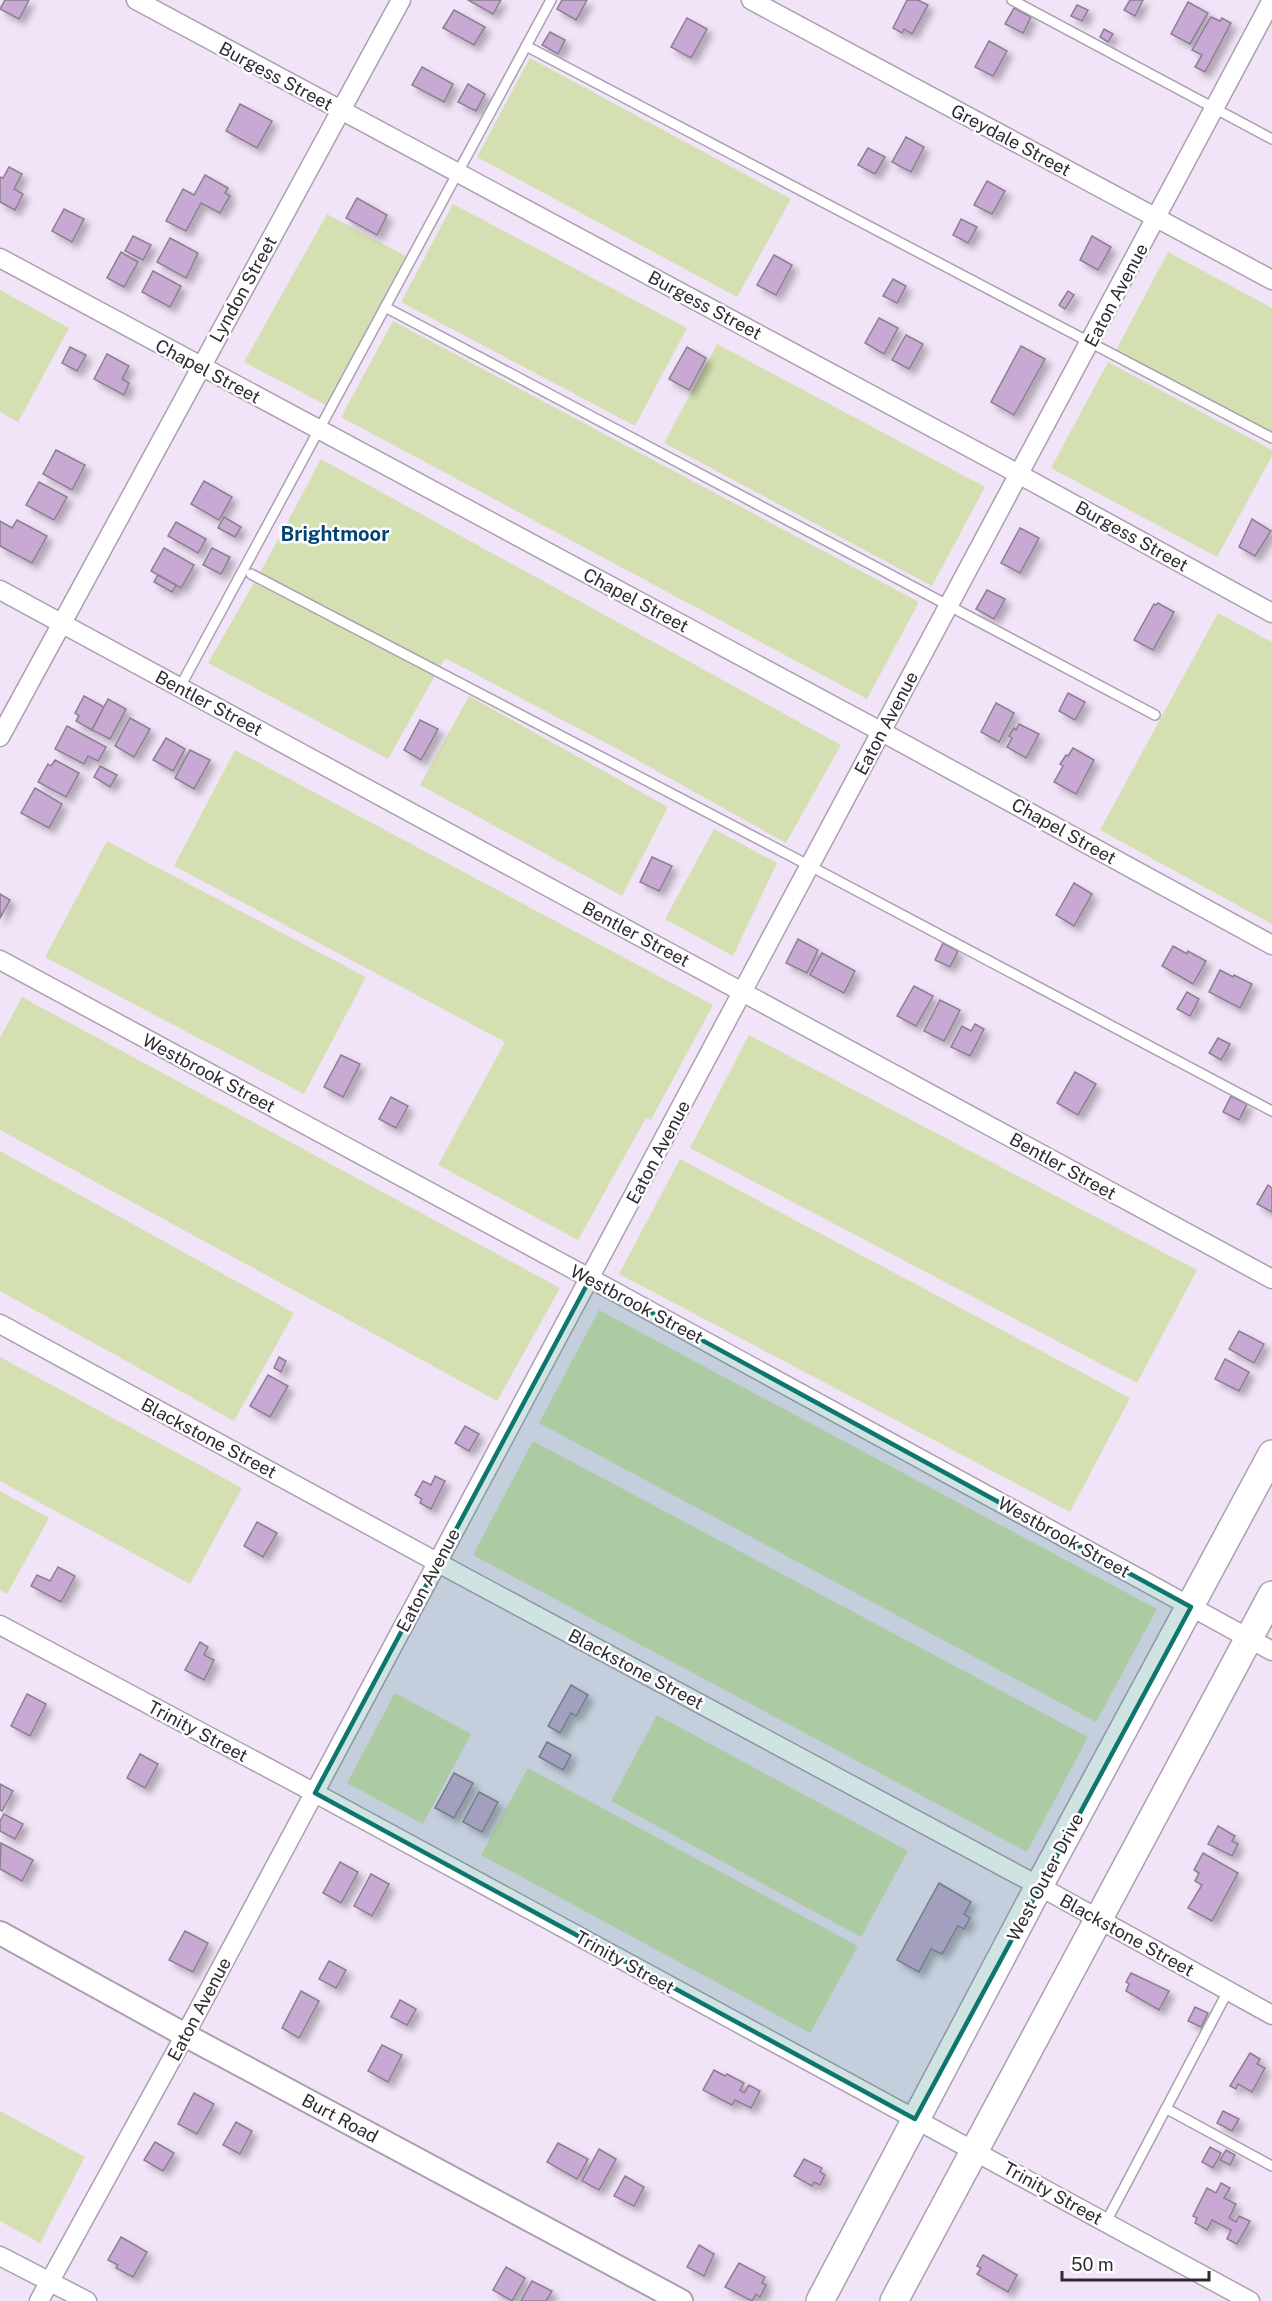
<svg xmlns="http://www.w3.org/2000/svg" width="1272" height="2301" viewBox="0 0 1272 2301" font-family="'Public Sans',sans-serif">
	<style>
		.green { fill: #d4e0b1 }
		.building { fill: #c7a9d4; stroke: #8b7f90; stroke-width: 1.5; filter: url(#shadow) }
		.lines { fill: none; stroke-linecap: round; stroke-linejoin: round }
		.service-casing { stroke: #ab9fb1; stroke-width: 12 }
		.minor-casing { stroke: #ab9fb1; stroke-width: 21 }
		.tertiary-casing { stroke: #ab9fb1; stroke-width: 26 }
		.secondary-casing { stroke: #ab9fb1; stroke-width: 30 }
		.service { stroke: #fff; stroke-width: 9 }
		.minor { stroke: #fff; stroke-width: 18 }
		.tertiary { stroke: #fff; stroke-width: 22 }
		.secondary { stroke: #fff; stroke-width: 27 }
		.marked { fill: #0f766e; fill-opacity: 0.2; stroke: #0f766e; stroke-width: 4.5; stroke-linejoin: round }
		.labels { text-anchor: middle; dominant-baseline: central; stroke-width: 5; stroke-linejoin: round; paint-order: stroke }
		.street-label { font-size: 18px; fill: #2f2a32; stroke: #fff }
		.neighbourhood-label { font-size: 20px; font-weight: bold; fill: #004573; stroke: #fff }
	</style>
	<defs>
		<filter id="shadow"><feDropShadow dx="5.5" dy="5.5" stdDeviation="3" flood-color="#0004"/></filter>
	</defs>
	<rect width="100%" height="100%" fill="#f2e4f8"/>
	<!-- green -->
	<g class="green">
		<polygon points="530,58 791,199 737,297 477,157"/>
		<polygon points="453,204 687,328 635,426 401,302"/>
		<polygon points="327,214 406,256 326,405 244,362"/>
		<polygon points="1168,252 1272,308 1272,433 1115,352"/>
		<polygon points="0,290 69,328 18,422 0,412"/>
		<polygon points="393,321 919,602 867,699 341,417"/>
		<polygon points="717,344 985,487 932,586 664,443"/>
		<polygon points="1108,362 1272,450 1272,456 1217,557 1051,468"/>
		<polygon points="321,459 841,745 786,843 623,752 445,658 388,759 208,663 266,562"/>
		<polygon points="1218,613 1272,642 1272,924 1100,830"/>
		<polygon points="469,696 668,807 622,896 420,785"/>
		<polygon points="235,750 713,1005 651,1120 646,1118 578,1240 438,1165 505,1042 174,866"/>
		<polygon points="714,829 777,863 733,956 665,919"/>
		<polygon points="107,841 366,977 304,1094 45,957"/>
		<polygon points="22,997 560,1288 497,1401 0,1130 0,1038"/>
		<polygon points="749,1035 1197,1270 1137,1383 690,1148"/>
		<polygon points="0,1151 294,1313 234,1421 0,1291"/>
		<polygon points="680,1159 1130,1398 1070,1512 619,1274"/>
		<polygon points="599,1310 1157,1609 1096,1722 539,1423"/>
		<polygon points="0,1357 242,1488 190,1584 0,1481"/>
		<polygon points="533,1441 1088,1737 1027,1852 473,1555"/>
		<polygon points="0,1491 49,1518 7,1594 0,1590"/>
		<polygon points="395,1693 471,1734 423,1824 347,1783"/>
		<polygon points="657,1715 908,1851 861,1937 611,1801"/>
		<polygon points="528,1768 858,1946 810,2033 481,1855"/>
		<polygon points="0,2111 85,2157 40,2243 0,2221"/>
	</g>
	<!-- building -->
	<g class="building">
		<polygon points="5,0 29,0 19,19 0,9"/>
		<polygon points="468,0 501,0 493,14"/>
		<polygon points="562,0 587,0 576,20 557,9"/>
		<polygon points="907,0 918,0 928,5 912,34 904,29 902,33 893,28"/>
		<polygon points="1130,0 1143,0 1135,16 1124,10"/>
		<polygon points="1188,2 1208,13 1190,44 1171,34"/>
		<polygon points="1077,5 1088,10 1082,21 1071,16"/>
		<polygon points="1014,8 1031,17 1023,33 1005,24"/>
		<polygon points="454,10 485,27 474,45 443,28"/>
		<polygon points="1211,17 1220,21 1222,18 1231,23 1205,72 1195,67 1202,55 1192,50"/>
		<polygon points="687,18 707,29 691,58 671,47"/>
		<polygon points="1104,29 1113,34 1108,42 1100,37"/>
		<polygon points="550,32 565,40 558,54 542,45"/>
		<polygon points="989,41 1007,51 993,76 975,67"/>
		<polygon points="422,67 453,84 444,102 412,85"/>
		<polygon points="468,84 485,94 476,111 458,102"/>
		<polygon points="240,104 272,121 257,148 226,131"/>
		<polygon points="906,137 924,147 911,172 892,162"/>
		<polygon points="868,148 885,157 875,174 858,165"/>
		<polygon points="9,167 22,174 14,189 23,194 15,210 0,202 0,177 3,178"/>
		<polygon points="205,175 228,188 225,193 230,196 220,213 201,203 186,231 166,221 183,189 194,195"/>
		<polygon points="987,181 1005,191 992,214 974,205"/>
		<polygon points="357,198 387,215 377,235 346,218"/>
		<polygon points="64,209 84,219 72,242 52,231"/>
		<polygon points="961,219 977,227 968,243 953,235"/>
		<polygon points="133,236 151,245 143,260 125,251"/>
		<polygon points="1092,236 1111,247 1098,270 1080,260"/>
		<polygon points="170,238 198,253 186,278 157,262"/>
		<polygon points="121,252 138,262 124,287 107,278"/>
		<polygon points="774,255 792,265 776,295 757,285"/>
		<polygon points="153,271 181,286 170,307 142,292"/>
		<polygon points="893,279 906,286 897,303 883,296"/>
		<polygon points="1068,291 1074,295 1065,309 1059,305"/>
		<polygon points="879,318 898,328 884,354 865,343"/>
		<polygon points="906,335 923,344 909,369 892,360"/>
		<polygon points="1021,346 1045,359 1014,415 991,402"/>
		<polygon points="70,347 86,355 77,371 62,363"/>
		<polygon points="687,347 706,358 689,390 669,379"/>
		<polygon points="107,354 129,366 122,379 129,383 124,395 94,379"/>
		<polygon points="56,450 85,465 72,490 43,474"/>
		<polygon points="204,481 232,497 219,520 191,504"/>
		<polygon points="39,482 67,497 54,520 26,505"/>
		<polygon points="224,517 241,527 235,537 218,528"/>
		<polygon points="1252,519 1271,531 1255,556 1239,547"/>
		<polygon points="17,520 47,536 32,563 0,546 0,521 12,528"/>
		<polygon points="176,522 206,539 198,553 168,536"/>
		<polygon points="1020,528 1039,538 1020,573 1001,563"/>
		<polygon points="164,548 194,565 181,588 151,571"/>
		<polygon points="212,548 230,557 221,574 203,565"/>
		<polygon points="158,575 176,585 172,592 154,582"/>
		<polygon points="987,590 1005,599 994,619 976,609"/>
		<polygon points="1158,603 1174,612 1153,650 1134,640 1154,604 1156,605"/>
		<polygon points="1068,693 1085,702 1075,720 1059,711"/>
		<polygon points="84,696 104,707 92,730 76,721 79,716 75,713"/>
		<polygon points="108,699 126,709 110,739 92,730"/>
		<polygon points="996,703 1014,713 999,742 981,732"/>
		<polygon points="130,718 150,729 134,757 115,746"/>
		<polygon points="420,720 438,729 421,760 404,750"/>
		<polygon points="1019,724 1039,734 1026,758 1007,747 1012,738 1009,736 1014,728 1016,730"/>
		<polygon points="67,726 106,747 98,761 88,756 84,764 55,749"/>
		<polygon points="166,738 185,749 173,771 153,760"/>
		<polygon points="1073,748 1094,760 1076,794 1054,782 1063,766 1060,764 1066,755 1068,756"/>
		<polygon points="190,750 210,760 194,789 175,778"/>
		<polygon points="55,760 79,773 66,797 38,782 48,764 51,766"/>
		<polygon points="100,766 117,775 110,787 94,777"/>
		<polygon points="35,788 62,804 49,828 21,813"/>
		<polygon points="652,857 672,866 659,891 640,882"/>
		<polygon points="1074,883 1092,894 1074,926 1056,915"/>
		<polygon points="0,894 10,900 0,918"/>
		<polygon points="798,939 818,950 807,973 786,963"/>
		<polygon points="943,943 958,951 950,967 935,960"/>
		<polygon points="1173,946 1187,954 1188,951 1206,961 1193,984 1162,966"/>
		<polygon points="822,953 855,971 844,993 810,975"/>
		<polygon points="1220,970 1233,977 1234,975 1252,984 1240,1008 1209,992"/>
		<polygon points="914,986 933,996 916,1026 897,1016"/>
		<polygon points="1187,992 1199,999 1190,1016 1177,1009"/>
		<polygon points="940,1000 960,1010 944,1041 924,1031"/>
		<polygon points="975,1024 984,1029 970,1056 951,1047 962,1026 971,1031"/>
		<polygon points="1218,1038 1230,1044 1221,1060 1209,1053"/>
		<polygon points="341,1055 360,1064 343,1097 324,1087"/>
		<polygon points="1075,1072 1096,1084 1078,1115 1057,1103"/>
		<polygon points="1231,1096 1247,1104 1239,1120 1223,1112"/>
		<polygon points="391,1097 408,1106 396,1128 379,1119"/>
		<polygon points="1268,1185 1272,1188 1272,1212 1257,1204"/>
		<polygon points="1239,1331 1264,1344 1254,1363 1229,1349"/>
		<polygon points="279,1357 286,1361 281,1372 274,1368"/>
		<polygon points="1225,1359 1249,1372 1239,1391 1215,1379"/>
		<polygon points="268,1375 288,1386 270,1417 250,1406"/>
		<polygon points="465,1426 479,1434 469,1451 455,1443"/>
		<polygon points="435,1476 445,1481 431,1509 420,1503 422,1499 415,1495 423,1481 431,1485"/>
		<polygon points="257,1522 277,1533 263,1557 244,1546"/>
		<polygon points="58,1567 75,1576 61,1602 31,1586 37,1575 50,1581"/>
		<polygon points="200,1642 208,1647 204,1655 214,1660 204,1680 185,1670"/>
		<polygon points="571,1685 588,1695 576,1716 571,1713 560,1733 548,1726"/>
		<polygon points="27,1694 46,1704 30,1736 11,1726"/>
		<polygon points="547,1742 571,1755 563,1770 539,1757"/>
		<polygon points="140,1754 158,1764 145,1788 127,1778"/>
		<polygon points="454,1773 473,1783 454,1818 435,1808"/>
		<polygon points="0,1784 13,1791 2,1811 0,1810"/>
		<polygon points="479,1792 498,1802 482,1832 463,1822"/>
		<polygon points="4,1814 23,1824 15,1839 0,1831 0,1821"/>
		<polygon points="1218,1826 1235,1836 1232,1841 1238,1844 1232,1856 1208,1844"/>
		<polygon points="1,1843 33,1860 22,1881 0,1869"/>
		<polygon points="1203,1853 1238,1873 1212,1921 1188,1908 1202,1885 1195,1881 1199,1873 1194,1870"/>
		<polygon points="340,1862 358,1872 341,1903 323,1893"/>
		<polygon points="371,1874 389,1884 372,1916 354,1906"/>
		<polygon points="939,1883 971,1902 964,1914 970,1918 964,1929 958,1926 942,1954 931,1949 919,1972 897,1960"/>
		<polygon points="185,1931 208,1943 193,1972 169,1960"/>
		<polygon points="329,1961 346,1970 336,1988 319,1979"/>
		<polygon points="1131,1973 1169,1991 1159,2010 1126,1991 1129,1984 1126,1982"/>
		<polygon points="301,1991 319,2001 299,2038 282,2028"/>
		<polygon points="400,2000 416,2009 407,2025 391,2017"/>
		<polygon points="1195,2007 1208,2013 1201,2027 1188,2021"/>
		<polygon points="382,2045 402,2055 388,2082 368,2071"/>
		<polygon points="1250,2053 1260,2059 1257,2064 1265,2068 1252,2092 1238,2084 1236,2089 1230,2086"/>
		<polygon points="714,2070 725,2076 727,2074 744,2083 740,2090 744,2093 749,2085 760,2091 751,2108 735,2100 732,2105 703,2090"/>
		<polygon points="194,2093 214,2104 197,2134 178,2124"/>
		<polygon points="1223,2111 1239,2119 1232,2131 1217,2123"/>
		<polygon points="236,2122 252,2131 240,2154 223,2145"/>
		<polygon points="155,2142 174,2153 163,2171 144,2160"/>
		<polygon points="558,2143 588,2159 577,2179 547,2162"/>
		<polygon points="1210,2147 1221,2153 1213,2168 1202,2162"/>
		<polygon points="599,2149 616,2159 599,2190 582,2181"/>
		<polygon points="1226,2150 1235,2155 1230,2165 1220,2160"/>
		<polygon points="804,2159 822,2168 820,2172 825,2175 820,2185 814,2182 812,2186 794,2176"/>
		<polygon points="625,2176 644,2187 634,2206 614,2196"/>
		<polygon points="1221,2183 1230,2188 1224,2198 1236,2204 1229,2218 1236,2222 1239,2216 1250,2221 1237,2244 1227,2239 1231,2230 1212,2220 1207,2230 1195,2223 1197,2218 1193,2216 1207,2188 1216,2193"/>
		<polygon points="121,2237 147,2252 133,2277 116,2268 118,2265 108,2260"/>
		<polygon points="699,2245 714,2254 704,2276 687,2267"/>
		<polygon points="983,2255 1017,2275 1008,2292 977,2274 981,2268 977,2266"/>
		<polygon points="739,2263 765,2277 762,2283 766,2285 760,2297 756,2294 752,2301 725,2287"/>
		<polygon points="506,2267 525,2278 512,2301 493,2290"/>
		<polygon points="532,2281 552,2291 546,2301 521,2301"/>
	</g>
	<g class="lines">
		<defs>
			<g id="service">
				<polyline points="1012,0 1272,139"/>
				<polyline points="526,46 1272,438"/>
				<polyline points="385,307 1155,715"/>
				<polyline points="251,574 810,866 1272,1111"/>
				<polyline points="180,687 551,0"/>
				<polyline points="1167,2109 1272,2166"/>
				<polyline points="1106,2222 1228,1991"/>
			</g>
			<g id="minor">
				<polyline points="136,0 1002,465 1272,613"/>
				<polyline points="751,0 1272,280"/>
				<polyline points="0,258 882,732 1272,945"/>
				<polyline points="0,590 1272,1279"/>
				<polyline points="0,737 401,0"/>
				<polyline points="0,960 606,1287 1272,1651"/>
				<polyline points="0,1324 455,1572 1039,1886 1272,2015"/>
				<polyline points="0,1625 315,1793 1250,2301"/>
				<polyline points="0,2256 87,2301"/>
				<polyline points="39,2301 185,2035 1272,0"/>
			</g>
			<polyline id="tertiary" points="0,1933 185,2035 681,2301"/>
			<g id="secondary">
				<polyline points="820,2301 1039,1886 1272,1454"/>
				<polyline points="894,2301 1272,1595"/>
			</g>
		</defs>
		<!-- service casing -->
		<use href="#service" class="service-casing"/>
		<!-- minor casing -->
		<use href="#minor" class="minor-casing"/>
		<!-- tertiary casing -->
		<use href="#tertiary" class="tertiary-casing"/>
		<!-- secondary casing -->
		<use href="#secondary" class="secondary-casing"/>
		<!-- service -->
		<use href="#service" class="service"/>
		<!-- minor -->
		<use href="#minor" class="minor"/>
		<!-- tertiary -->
		<use href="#tertiary" class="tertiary"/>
		<!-- secondary -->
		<use href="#secondary" class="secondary"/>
	</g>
	<!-- marked area -->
	<path class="marked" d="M 590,1279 L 1191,1607 L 915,2119 L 315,1793 Z"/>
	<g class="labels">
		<!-- street labels -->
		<g class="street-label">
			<text transform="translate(276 76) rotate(28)">Burgess Street</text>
			<text transform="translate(1011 140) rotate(28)">Greydale Street</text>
			<text transform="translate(243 289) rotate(-61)">Lyndon Street</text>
			<text transform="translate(1116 295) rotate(-62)">Eaton Avenue</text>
			<text transform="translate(705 305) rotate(28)">Burgess Street</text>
			<text transform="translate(208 371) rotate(28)">Chapel Street</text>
			<text transform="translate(1132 536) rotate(29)">Burgess Street</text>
			<text transform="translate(636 600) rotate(28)">Chapel Street</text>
			<text transform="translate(209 703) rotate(28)">Bentler Street</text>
			<text transform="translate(886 723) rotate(-62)">Eaton Avenue</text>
			<text transform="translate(1064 831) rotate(29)">Chapel Street</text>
			<text transform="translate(636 934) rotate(28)">Bentler Street</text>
			<text transform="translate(209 1073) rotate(28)">Westbrook Street</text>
			<text transform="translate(658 1152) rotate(-62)">Eaton Avenue</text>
			<text transform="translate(1063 1166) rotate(29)">Bentler Street</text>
			<text transform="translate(637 1304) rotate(28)">Westbrook Street</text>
			<text transform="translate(209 1438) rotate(28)">Blackstone Street</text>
			<text transform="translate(1064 1537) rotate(29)">Westbrook Street</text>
			<text transform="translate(428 1580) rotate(-62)">Eaton Avenue</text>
			<text transform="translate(636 1669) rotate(28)">Blackstone Street</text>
			<text transform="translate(198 1731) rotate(28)">Trinity Street</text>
			<text transform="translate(1045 1877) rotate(-62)">West Outer Drive</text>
			<text transform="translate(1127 1935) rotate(29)">Blackstone Street</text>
			<text transform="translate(625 1962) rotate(29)">Trinity Street</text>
			<text transform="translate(199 2009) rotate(-62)">Eaton Avenue</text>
			<text transform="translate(340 2118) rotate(28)">Burt Road</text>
			<text transform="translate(1053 2193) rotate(29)">Trinity Street</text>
		</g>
		<!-- neighbourhood labels -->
		<g class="neighbourhood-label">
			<text x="335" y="534">Brightmoor</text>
		</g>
	</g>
	<!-- scale -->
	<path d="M1062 2271v9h147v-9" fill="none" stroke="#2f2a32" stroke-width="3"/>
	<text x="1071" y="2271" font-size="18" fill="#2f2a32" stroke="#ffffff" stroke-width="4.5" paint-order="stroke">50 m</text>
</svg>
